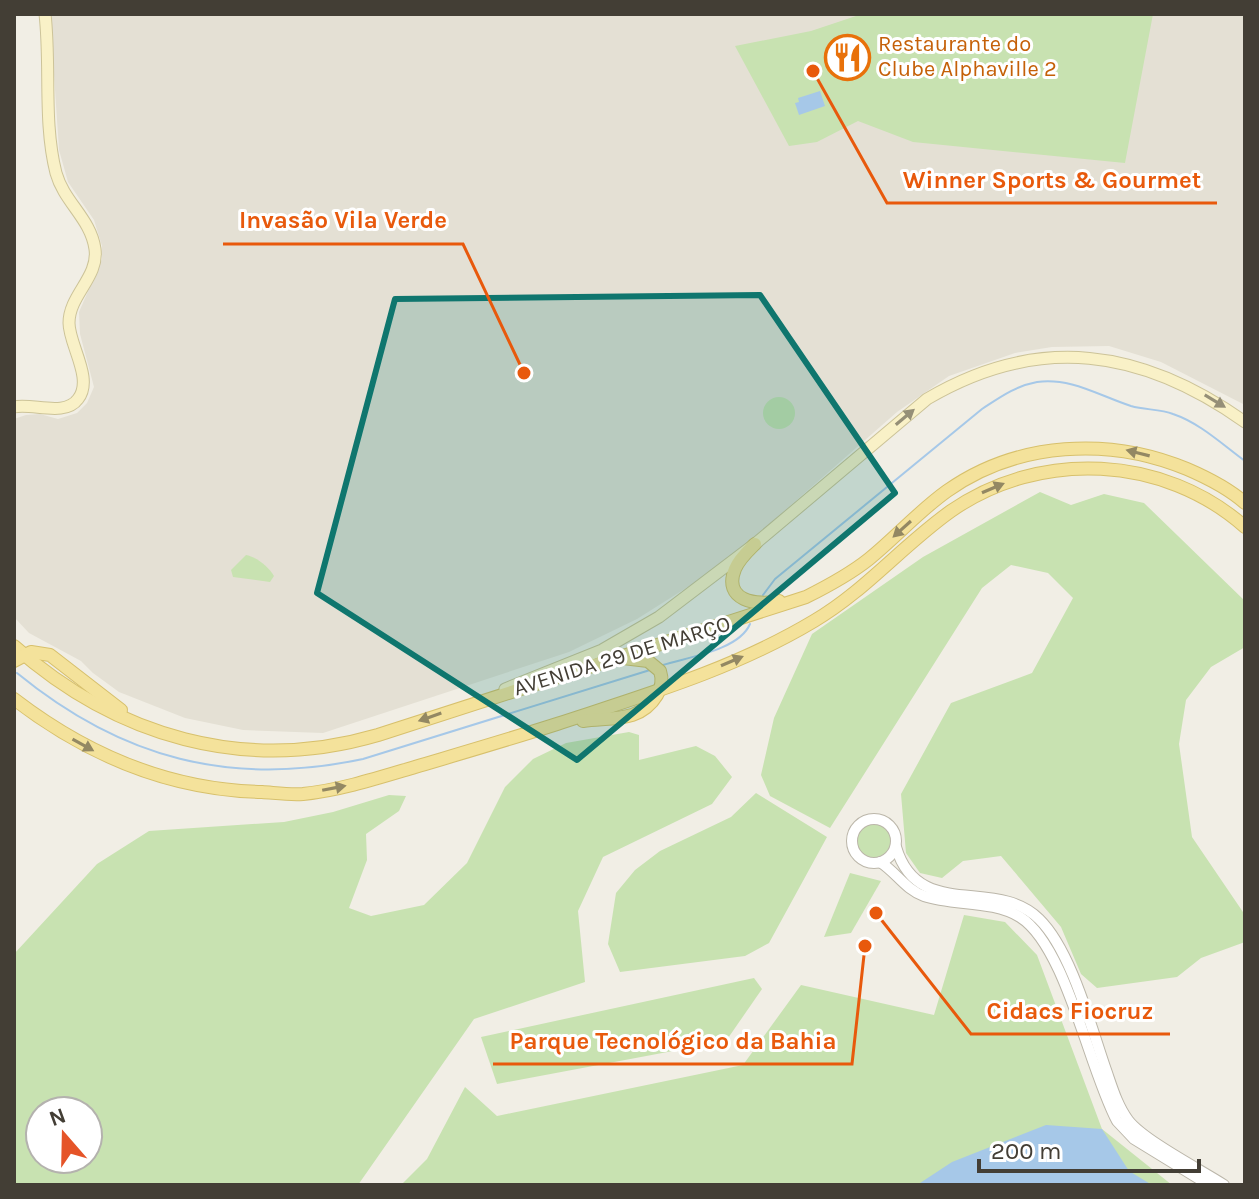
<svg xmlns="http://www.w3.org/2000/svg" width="1259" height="1199" viewBox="0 0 1259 1199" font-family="Karla,sans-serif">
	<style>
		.residential { fill: #e4e0d4 }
		.green { fill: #c8e2b1; fill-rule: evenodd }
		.water { fill: #a6c8e8 }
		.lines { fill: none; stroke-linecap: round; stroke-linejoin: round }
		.stream { stroke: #a6c8e8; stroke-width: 2 }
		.tertiary-casing { stroke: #bbb6a9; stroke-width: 12 }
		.secondary-casing { stroke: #ccc398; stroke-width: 13 }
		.primary-casing { stroke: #d7c06c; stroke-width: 14 }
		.tertiary { stroke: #fff; stroke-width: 10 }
		.secondary { stroke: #f9f1c7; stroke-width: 11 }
		.primary { stroke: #f4e29b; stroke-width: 12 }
		.oneway { fill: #958f77 }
		.oneway2 { fill: #938863 }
		.marked { fill: #0f766e; fill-opacity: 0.2; stroke: #0f766e; stroke-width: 6; stroke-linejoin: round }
		.labels { text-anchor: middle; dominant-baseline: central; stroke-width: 6; stroke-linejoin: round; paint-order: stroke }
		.food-label { font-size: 22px; fill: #c56008; stroke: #fff; text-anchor: start }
		.street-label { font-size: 22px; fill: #433e35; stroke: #fff }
		.leader { fill: none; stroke: #e8590c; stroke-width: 3 }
		.callout-dot { fill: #e8590c; stroke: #fff; stroke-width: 3 }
		.callout-label { font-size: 24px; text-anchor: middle; font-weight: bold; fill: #e8590c; stroke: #fff; stroke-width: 6; stroke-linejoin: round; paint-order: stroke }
	</style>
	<rect width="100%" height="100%" fill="#f1eee5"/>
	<!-- residential -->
	<polygon class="residential" points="50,14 1245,14 1245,405 1161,362 1109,346 1052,347 1015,353 949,376 897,412 766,527 710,573 637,619 569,652 323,733 243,730 185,718 119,692 93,673 81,661 29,633 14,617 14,419 26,415 40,414 58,419 77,413 87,403 94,387 80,334 79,312 102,259 102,246 94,220 68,182 59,150"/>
	<!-- green -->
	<g class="green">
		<polygon points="862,14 1153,14 1125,163 913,142 858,121 817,142 789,146 735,46 811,31"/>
		<circle cx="779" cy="413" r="16"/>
		<polygon points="1040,492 1071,505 1104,494 1144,503 1245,601 1245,647 1211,667 1186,700 1179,744 1192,837 1245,915 1245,942 1201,958 1177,977 1097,988 1081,974 1061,927 1001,856 963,861 942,878 920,873 906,853 901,794 951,703 1032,673 1073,598 1048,573 1011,565 982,588 830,828 770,796 761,775 774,718 812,634 923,557"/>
		<path d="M 246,555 C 256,557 268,566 274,576 L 270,582 L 233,577 L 231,570 Z"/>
		<path d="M 629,732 L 639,735 L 639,760 L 696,746 L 715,756 L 732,777 L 712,804 L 603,857 L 578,911 L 585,982 L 474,1019 L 358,1185 L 14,1185 L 14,954 L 97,864 L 149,831 L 284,822 L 333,812 L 389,795 L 406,796 L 399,811 L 366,834 L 367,860 L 349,908 L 371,916 L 424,905 L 467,863 L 505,787 L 533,759 L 566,743 ZM 40,1111 L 88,1111 L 88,1159 L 40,1159 Z"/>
		<polygon points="756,793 827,837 769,943 745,956 620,972 608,944 616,893 635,870 660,851 731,817"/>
		<circle cx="874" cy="840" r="18"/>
		<polygon points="850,873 881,881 851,933 824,937"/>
		<polygon points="964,915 1005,922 1037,955 1102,1129 1172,1185 401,1185 427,1159 465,1087 497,1116 743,1065 801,985 934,1015"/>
		<polygon points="754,978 762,989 726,1041 497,1084 481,1037"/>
	</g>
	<!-- water -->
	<g class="water">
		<polygon points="820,91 825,106 799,115 795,103 799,102 798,98"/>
		<polygon points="1046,1125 1102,1129 1129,1171 1152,1185 917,1185 952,1162"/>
	</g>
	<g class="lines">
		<!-- stream -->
		<g class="stream">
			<path d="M 763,595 L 775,579 L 982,409 C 999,398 1015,386 1037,382 C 1070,377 1100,396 1131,406 C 1145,410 1160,409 1173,414 C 1200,423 1223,445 1245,461"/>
			<path d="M 663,665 C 689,657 739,650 750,624"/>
			<path d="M 17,673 C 122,759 231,787 363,759 L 650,670"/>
		</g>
		<defs>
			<g id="tertiary">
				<circle cx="874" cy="841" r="22"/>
				<path d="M 896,847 C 918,922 996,876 1039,919 C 1071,950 1091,1027 1106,1070 C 1112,1087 1117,1105 1128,1120 C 1143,1140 1201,1170 1224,1185"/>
				<path d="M 880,862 C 896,872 906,890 924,896 C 954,906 992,900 1020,917 C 1066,946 1089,1069 1117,1121 L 1134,1139 L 1209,1185"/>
			</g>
			<g id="secondary">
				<path d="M 14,407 C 33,403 65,417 78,399 C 94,379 69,345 69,323 C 69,295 99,277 95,249 C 91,219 64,202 56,173 C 43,122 51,66 45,14"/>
				<path d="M 505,689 L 602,650 L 659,617 L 755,544 L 927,399 C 1039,333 1142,349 1245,422"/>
			</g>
			<g id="primary">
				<path d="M 755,544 C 748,551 739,559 735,569 C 722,601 757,606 779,601"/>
				<path d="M 14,646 C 117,737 245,774 378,735 L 806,597 C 828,586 849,575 869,559 C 896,537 919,511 947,491 C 1018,441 1110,437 1187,469 C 1208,478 1228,488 1245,503"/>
				<polyline points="14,661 31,652 50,655 121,710"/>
				<path d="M 14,699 C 87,755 169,790 262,792 C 276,793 290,795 303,794 C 341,790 378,778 415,767 C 462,753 510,739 557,724 C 645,695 734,669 814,621 C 865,591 903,545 951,511 C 1040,449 1164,455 1245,527"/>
				<path d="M 583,721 C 611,717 640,723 657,695 C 662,687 663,680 660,671 L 648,661 L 623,658"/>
			</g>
		</defs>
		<!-- tertiary casing -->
		<use href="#tertiary" class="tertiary-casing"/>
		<!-- secondary casing -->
		<use href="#secondary" class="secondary-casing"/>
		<!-- primary casing -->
		<use href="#primary" class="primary-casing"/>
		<!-- tertiary -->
		<use href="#tertiary" class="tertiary"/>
		<!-- secondary -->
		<use href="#secondary" class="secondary"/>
		<!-- primary -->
		<use href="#primary" class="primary"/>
	</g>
	<!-- one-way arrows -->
	<defs><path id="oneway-solid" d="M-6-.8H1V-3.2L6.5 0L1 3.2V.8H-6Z" transform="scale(2)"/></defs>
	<g class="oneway">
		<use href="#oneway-solid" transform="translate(1215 401) rotate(31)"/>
		<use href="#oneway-solid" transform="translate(905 417) rotate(-40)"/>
	</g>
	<g class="oneway2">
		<use href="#oneway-solid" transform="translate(1138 453) rotate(-166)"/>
		<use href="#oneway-solid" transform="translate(993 488) rotate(-23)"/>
		<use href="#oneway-solid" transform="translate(902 529) rotate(138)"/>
		<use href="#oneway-solid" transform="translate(732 661) rotate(-23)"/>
		<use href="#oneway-solid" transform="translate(430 717) rotate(161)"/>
		<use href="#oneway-solid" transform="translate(83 745) rotate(29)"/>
		<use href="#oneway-solid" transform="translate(334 788) rotate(-11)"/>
	</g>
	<!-- marked area -->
	<path class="marked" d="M 760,295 L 895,493 L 577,760 L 317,593 L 395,299 Z"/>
	<!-- icons -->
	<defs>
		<symbol id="restaurant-ring" viewBox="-11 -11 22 22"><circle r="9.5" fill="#fff" stroke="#e8710a" stroke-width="1.5"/><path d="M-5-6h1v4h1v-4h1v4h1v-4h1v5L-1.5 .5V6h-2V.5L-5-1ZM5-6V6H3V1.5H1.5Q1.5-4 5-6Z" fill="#e8710a"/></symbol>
	</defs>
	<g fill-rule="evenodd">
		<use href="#restaurant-ring" x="822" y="32" width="51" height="51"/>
	</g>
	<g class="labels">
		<!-- food labels -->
		<g class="food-label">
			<text x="878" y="44">Restaurante do<tspan x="878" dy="25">Clube Alphaville 2</tspan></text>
		</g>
		<!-- street labels -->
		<g class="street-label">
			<text transform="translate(622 656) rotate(-17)">AVENIDA 29 DE MARÇO</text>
		</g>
	</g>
	<!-- callouts -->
	<path class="leader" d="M813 71L887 203H1217M524 373L463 244H223M876 913L971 1034H1170M865 946L852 1064H493"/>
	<g class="callout-dot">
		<circle cx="813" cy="71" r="8"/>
		<circle cx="524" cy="373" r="8"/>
		<circle cx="876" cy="913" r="8"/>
		<circle cx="865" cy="946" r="8"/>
	</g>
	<g class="callout-label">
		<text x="1052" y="188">Winner Sports &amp; Gourmet</text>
		<text x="343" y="228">Invasão Vila Verde</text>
		<text x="1070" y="1019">Cidacs Fiocruz</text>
		<text x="673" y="1049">Parque Tecnológico da Bahia</text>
	</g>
	<!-- border -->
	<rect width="1259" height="1199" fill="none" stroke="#433e35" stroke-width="32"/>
	<!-- north arrow -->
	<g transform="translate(64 1135) rotate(340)"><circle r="38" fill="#ffffff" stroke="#b4b2ae" stroke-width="2"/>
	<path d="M0-6L14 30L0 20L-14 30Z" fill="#e55428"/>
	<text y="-12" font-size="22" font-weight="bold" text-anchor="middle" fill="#433e35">N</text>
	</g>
	<!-- scale -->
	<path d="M979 1159v12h220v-12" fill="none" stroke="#433e35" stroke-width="4"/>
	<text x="991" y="1159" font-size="24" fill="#433e35" stroke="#ffffff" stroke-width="6" paint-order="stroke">200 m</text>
</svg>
